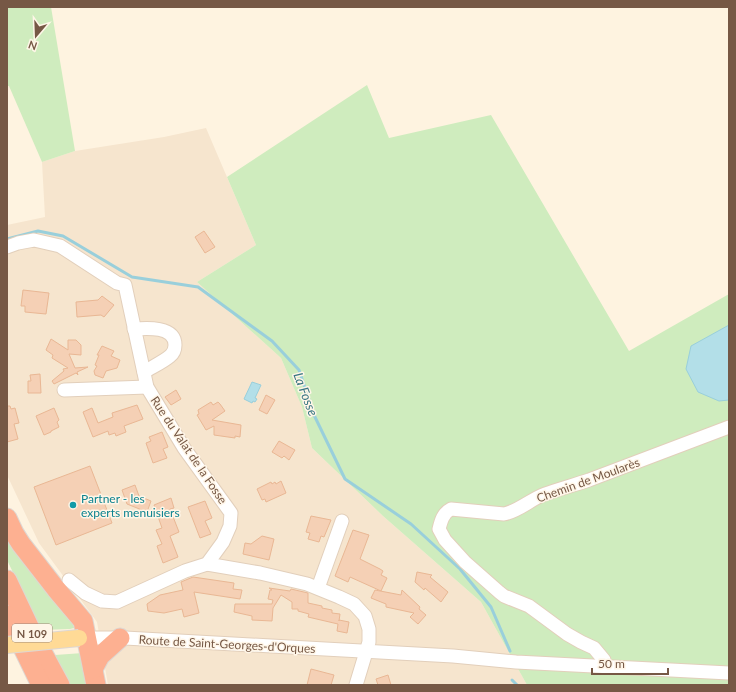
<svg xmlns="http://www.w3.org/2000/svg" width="736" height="692" viewBox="0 0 736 692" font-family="Lato,sans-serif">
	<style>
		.residential { fill: #f6e5ce }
		.green { fill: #cfecbe }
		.water { fill: #b3dfe8; stroke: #99cfdb }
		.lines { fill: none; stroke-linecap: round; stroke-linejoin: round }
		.stream { stroke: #99cfdb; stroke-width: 3 }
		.building { fill: #f5d0b5; stroke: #e9b794 }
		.minor-casing { stroke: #e2cfbb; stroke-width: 15 }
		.highway-casing { stroke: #ded7d2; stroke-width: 21 }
		.minor { stroke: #fff; stroke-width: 13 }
		.highway { stroke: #fdb091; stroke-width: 19 }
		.major-bridge-casing { stroke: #ded7d2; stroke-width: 18; stroke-linecap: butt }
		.major-bridge { stroke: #ffda96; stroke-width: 16 }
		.culture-dot { fill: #0f9aa8; stroke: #fff6e8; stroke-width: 1.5 }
		.labels { text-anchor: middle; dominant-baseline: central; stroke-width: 3; stroke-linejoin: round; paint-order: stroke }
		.shield { fill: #fff6e8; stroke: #9f8776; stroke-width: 1 }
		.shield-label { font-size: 11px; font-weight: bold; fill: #765845 }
		.street-label { font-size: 12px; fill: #765845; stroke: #fff6e8 }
		.culture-label { font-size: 12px; fill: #0d838f; stroke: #fff6e8; text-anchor: start }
		.water-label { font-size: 13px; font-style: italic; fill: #3b7784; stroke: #fff6e8 }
	</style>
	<rect width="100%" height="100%" fill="#fef3e0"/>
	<!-- residential -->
	<polygon class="residential" points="206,128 256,245 197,282 281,358 302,407 312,448 383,516 481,602 527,685 108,685 97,622 39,543 7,475 7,225 45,217 42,162 75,151 164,137"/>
	<!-- green -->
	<g class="green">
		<polygon points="7,7 51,7 75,151 42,162 9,86 7,86"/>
		<polygon points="367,85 389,138 491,115 629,351 729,294 729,685 527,685 481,602 383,516 312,448 302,407 281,358 197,282 256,245 227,177"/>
		<polygon points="7,528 73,623 74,628 70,629 41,630 7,560"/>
		<polygon points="83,653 91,685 70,685 55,655"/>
	</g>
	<!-- water -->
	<g class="water">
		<polygon points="729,325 729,400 719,401 698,392 686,369 691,346"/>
		<polygon points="252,382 261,385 255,398 257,399 255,402 253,401 252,403 244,399"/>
	</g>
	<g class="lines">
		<!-- stream -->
		<g class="stream">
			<polyline points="7,239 38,231 63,236 132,277 198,287 272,341 299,370 314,415 345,479 411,524 460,569 491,607 510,651"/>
			<polyline points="512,680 517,685"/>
		</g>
	</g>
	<!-- building -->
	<g class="building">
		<polygon points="204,231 215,247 205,253 195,237"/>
		<polygon points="23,290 49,293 46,314 25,312 25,306 21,306"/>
		<polygon points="102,296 114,305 104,317 101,315 77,317 76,302 98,300"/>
		<polygon points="51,339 68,350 68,340 76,340 81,345 81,355 69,354 75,368 88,367 77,372 78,375 76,373 54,384 52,381 64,371 63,369 68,368 52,358 53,355 46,350"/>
		<polygon points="102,346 114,351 111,356 120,360 117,368 106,371 103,378 95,375 94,371 97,366 95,365 99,355 97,355"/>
		<polygon points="40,374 41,393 28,393 28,381 31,381 30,375"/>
		<polygon points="176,390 181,399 171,405 165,397"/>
		<polygon points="266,395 275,400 267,414 259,410"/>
		<polygon points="211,402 213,405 218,402 220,404 225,411 212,420 241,425 240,437 235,436 235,438 214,435 214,426 206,430 197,415 199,414 198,410"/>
		<polygon points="137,405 143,419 124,426 126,432 116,436 115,433 109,435 108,431 93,437 83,412 92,408 98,423 113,417 112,413"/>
		<polygon points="7,406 10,406 11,409 15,408 19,423 14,424 18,439 7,442"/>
		<polygon points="54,408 59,420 57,422 59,427 51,431 51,432 44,435 36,416"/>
		<polygon points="162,432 168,447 163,449 167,458 153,463 146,443 151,441 149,437"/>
		<polygon points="279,441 295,450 289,460 284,456 282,458 272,452"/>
		<polygon points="90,466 112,523 56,545 34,487"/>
		<polygon points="281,481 286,493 266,502 265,499 262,500 257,489 271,482 272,484 275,482 276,484"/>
		<polygon points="135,485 139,496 151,501 147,512 127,504 122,490"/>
		<polygon points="171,498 174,508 170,509 179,532 170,536 178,557 163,563 157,546 162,544 156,530 162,528 154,505"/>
		<polygon points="205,501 212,518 205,521 211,534 200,538 188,507"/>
		<polygon points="311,516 331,520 324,537 321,536 319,542 308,539 310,533 306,532"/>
		<polygon points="353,530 369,535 360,559 380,569 383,571 381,575 387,578 381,591 350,577 348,582 335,576"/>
		<polygon points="262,536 274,539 269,560 243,554 245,543 251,544"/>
		<polygon points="417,572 432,575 430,577 448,592 441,602 425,588 424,590 415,582"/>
		<polygon points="193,577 234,583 233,589 242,590 240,599 194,592 199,613 184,617 182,609 164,613 148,611 147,604 160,595 183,590 181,582"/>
		<polygon points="269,588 290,591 291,589 308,593 308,603 322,606 322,608 332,610 332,613 340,614 339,621 339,620 349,622 347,633 337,631 338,624 308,617 309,614 298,611 298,609 292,609 292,602 281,595 273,608 272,621 252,620 252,616 234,612 235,604 272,604 273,600 268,599 270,590 272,590"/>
		<polygon points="375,590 401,595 402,590 420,607 419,609 426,615 418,624 410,617 414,613 386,607 386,604 371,598"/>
		<polygon points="311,669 334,675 331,685 307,685"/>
		<polygon points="388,675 391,685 378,685 376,679"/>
	</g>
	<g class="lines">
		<defs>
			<g id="minor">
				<polyline points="7,247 18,243 34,240 60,246 117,283 125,285 147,387 184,448 231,513 230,526 223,542 207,564 185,571 117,602 102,601 85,593 69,580"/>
				<path d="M 134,329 C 147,328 175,326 175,345 C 175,349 174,353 170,356 C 163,362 152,367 144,372"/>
				<polyline points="64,390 147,387"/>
				<polyline points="207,564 260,573 307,584 339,597 354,604 365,616 369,629 369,642 356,685"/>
				<polyline points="318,588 342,521"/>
				<polyline points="87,638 125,638 325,649 453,656 516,662 729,673"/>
				<path d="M 605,667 L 604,660 L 594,648 L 581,642 L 567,634 L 529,606 L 504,596 L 499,592 L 465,562 L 445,540 L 439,529 C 441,521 443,513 451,509 L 504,514 C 519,511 531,499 545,494 C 559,489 574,485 589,480 C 635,463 682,445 729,427"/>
			</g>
			<g id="highway">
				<polyline points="7,518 14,533 21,544 56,589 83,621 96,685"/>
				<polyline points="7,580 33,635 60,685"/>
				<polyline points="7,615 41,685"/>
				<polyline points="93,669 100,656 120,638"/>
			</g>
		</defs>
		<!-- minor casing -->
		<use href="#minor" class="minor-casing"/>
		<!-- highway casing -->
		<use href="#highway" class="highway-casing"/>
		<!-- minor -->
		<use href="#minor" class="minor"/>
		<!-- highway -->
		<use href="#highway" class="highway"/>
		<defs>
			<polyline id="major-bridge" points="7,645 79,638"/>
		</defs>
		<!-- major-bridge casing -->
		<use href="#major-bridge" class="major-bridge-casing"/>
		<!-- major-bridge -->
		<use href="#major-bridge" class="major-bridge"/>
	</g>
	<!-- markers -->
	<circle class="culture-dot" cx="73" cy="505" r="4"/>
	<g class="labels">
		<!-- shield labels -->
		<rect class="shield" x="12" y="624" width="40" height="18" rx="3"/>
		<g class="shield-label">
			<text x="32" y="633">N 109</text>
		</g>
		<!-- street labels -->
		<g class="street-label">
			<text transform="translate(189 450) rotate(56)">Rue du Valat de la Fosse</text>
			<text transform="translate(588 480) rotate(-20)">Chemin de Moularès</text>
			<text transform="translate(227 644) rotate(3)">Route de Saint-Georges-d'Orques</text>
		</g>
		<!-- culture labels -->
		<g class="culture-label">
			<text x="81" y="498">Partner - les<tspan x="81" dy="14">experts menuisiers</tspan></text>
		</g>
		<!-- water labels -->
		<g class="water-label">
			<text transform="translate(306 394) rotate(69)">La Fosse</text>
		</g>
	</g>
	<!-- border -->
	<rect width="736" height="692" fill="none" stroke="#765845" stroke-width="16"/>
	<!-- north arrow -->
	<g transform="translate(36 36) rotate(199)" stroke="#fff6e8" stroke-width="3" paint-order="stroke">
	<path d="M0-3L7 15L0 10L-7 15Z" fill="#765845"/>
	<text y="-6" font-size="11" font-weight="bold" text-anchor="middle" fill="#765845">N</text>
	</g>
	<!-- scale -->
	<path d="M592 668v6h76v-6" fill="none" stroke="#765845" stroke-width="2"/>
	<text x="598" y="668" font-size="12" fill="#765845" stroke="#fff6e8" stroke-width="3" paint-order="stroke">50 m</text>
</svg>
